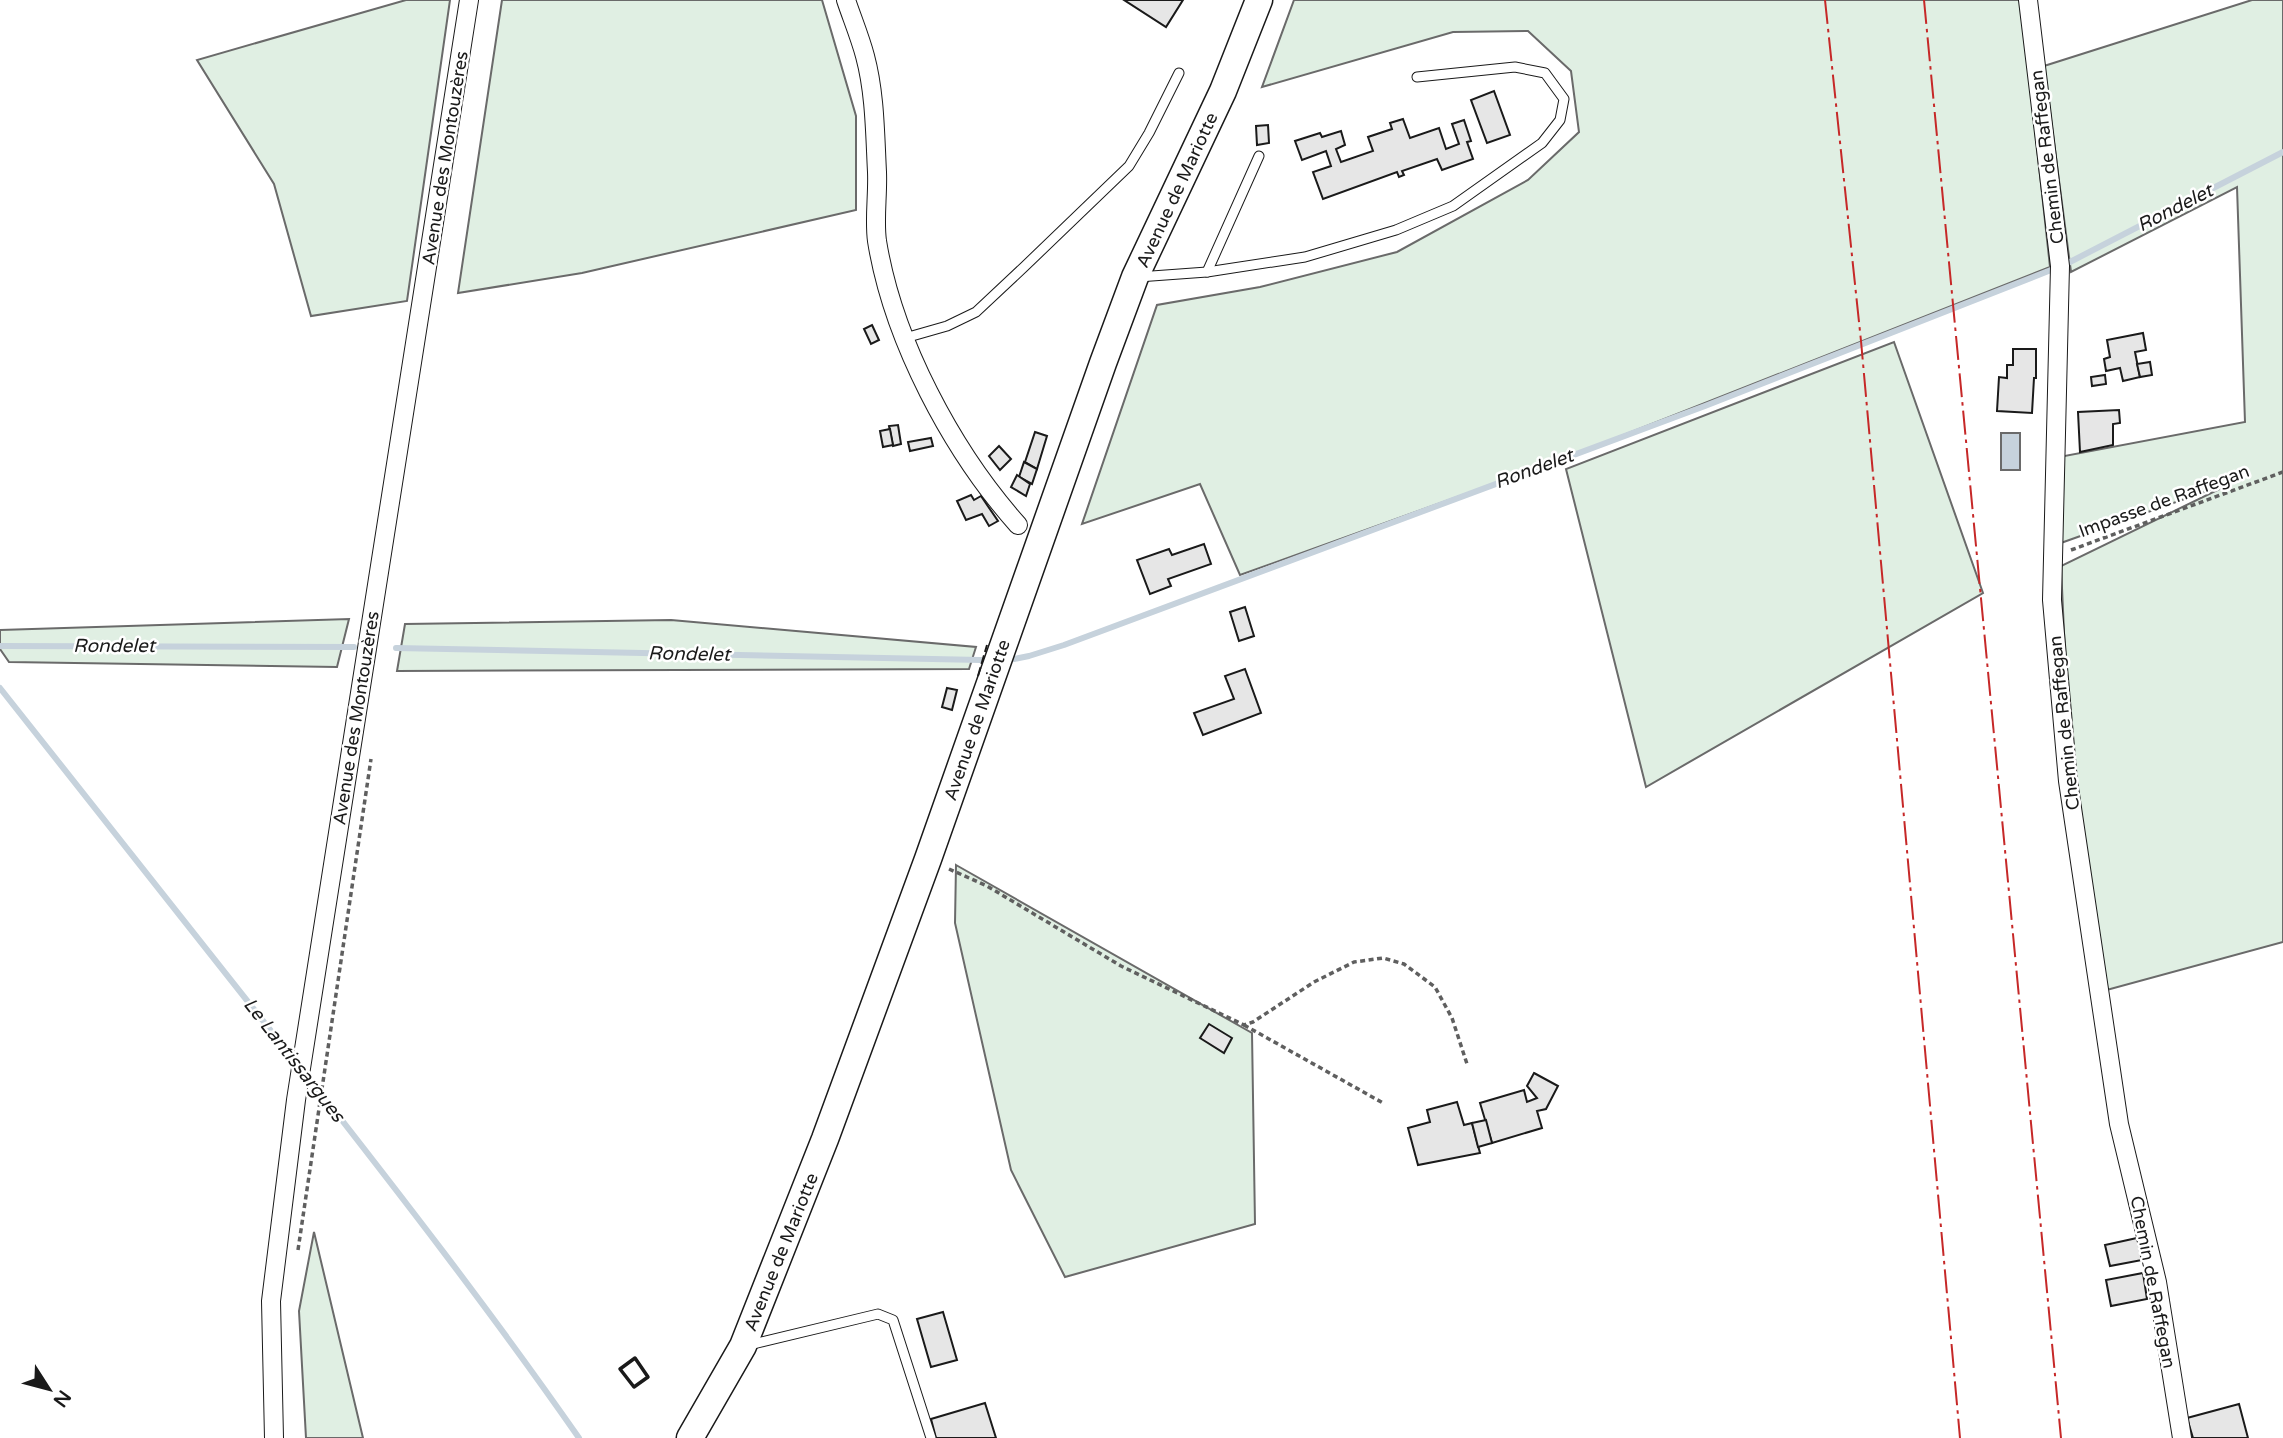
<svg xmlns="http://www.w3.org/2000/svg" width="2283" height="1438" viewBox="0 0 2283 1438" font-family="'Varela Round',sans-serif">
	<style>
		.green { fill: #e0efe3; stroke: #6a6a6a; stroke-width: 2 }
		.water { fill: #c6d2dc; stroke: #6a6a6a; stroke-width: 2 }
		.lines { fill: none; stroke-linecap: round; stroke-linejoin: round }
		.stream { stroke: #c6d2dc; stroke-width: 6 }
		.building { fill: #e6e6e6; stroke: #1a1a1a; stroke-width: 2 }
		.service-casing { stroke: #1a1a1a; stroke-width: 11 }
		.minor-casing { stroke: #1a1a1a; stroke-width: 20 }
		.secondary-casing { stroke: #1a1a1a; stroke-width: 29 }
		.path { stroke: #5f5f5f; stroke-width: 3.5; stroke-dasharray: 5 3.5; stroke-linecap: butt }
		.service { stroke: #fff; stroke-width: 9 }
		.minor { stroke: #fff; stroke-width: 18 }
		.secondary { stroke: #fff; stroke-width: 26 }
		.fence { stroke: #1a1a1a; stroke-width: 2; stroke-dasharray: 9 3.5; stroke-linecap: butt }
		.wall { stroke: #1a1a1a; stroke-width: 3.5 }
		.power { stroke: #c62828; stroke-width: 2; stroke-dasharray: 24 5 3.5 5; stroke-linecap: butt }
		.labels { text-anchor: middle; dominant-baseline: central; stroke-width: 5; stroke-linejoin: round; paint-order: stroke }
		.street-label { font-size: 18px; fill: #1a1a1a; stroke: #fff }
		.water-label { font-size: 19px; font-style: italic; fill: #1a1a1a; stroke: #fff }
	</style>
	<rect width="100%" height="100%" fill="#fff"/>
	<!-- green -->
	<g class="green">
		<polygon points="406,0 450,0 407,301 311,316 274,184 197,60"/>
		<polygon points="502,0 822,0 856,116 856,210 582,273 458,293"/>
		<polygon points="1294,0 2021,0 2050,267 1563,459 1240,575 1200,484 1082,524 1157,305 1260,287 1397,252 1528,180 1579,132 1571,71 1528,31 1453,32 1262,87"/>
		<polygon points="2252,0 2283,0 2283,942 2103,991 2072,808 2061,566 2238,480 2058,544 2059,457 2245,422 2237,187 2071,272 2044,66"/>
		<polygon points="1894,342 1983,593 1646,787 1566,469"/>
		<polygon points="349,619 337,667 9,662 0,649 0,630"/>
		<polygon points="671,620 976,647 969,669 397,671 405,624"/>
		<polygon points="956,865 1252,1033 1255,1224 1065,1277 1011,1170 955,923"/>
		<polygon points="314,1232 363,1438 306,1438 299,1311"/>
	</g>
	<!-- water -->
	<rect class="water" x="2001" y="433" width="19" height="37"/>
	<g class="lines">
		<!-- stream -->
		<g class="stream">
			<polyline points="2068,263 2283,152"/>
			<polyline points="0,646 354,647"/>
			<polyline points="396,648 981,660"/>
			<polyline points="1014,659 1029,656 1064,645 1705,406 2051,270"/>
			<polyline points="0,688 298,1065"/>
			<path d="M 305,1073 C 399,1193 492,1313 579,1438"/>
		</g>
	</g>
	<!-- building -->
	<g class="building">
		<polygon points="1124,0 1183,0 1166,27"/>
		<polygon points="1494,91 1510,135 1487,143 1471,100"/>
		<polygon points="1403,119 1410,138 1439,128 1446,149 1459,144 1452,124 1464,120 1471,141 1467,142 1473,159 1442,170 1437,159 1402,171 1404,175 1399,177 1397,172 1323,199 1313,172 1331,166 1326,151 1302,160 1295,141 1320,133 1322,137 1341,131 1345,145 1336,149 1341,162 1373,151 1368,137 1392,129 1390,123"/>
		<polygon points="1268,125 1269,143 1257,145 1256,126"/>
		<polygon points="872,325 879,340 871,344 864,329"/>
		<polygon points="2143,333 2146,350 2135,352 2140,377 2123,381 2120,368 2106,371 2104,359 2110,357 2107,340"/>
		<polygon points="2013,349 2036,349 2036,378 2034,378 2032,413 1997,411 1999,377 2007,378 2007,365 2013,365"/>
		<polygon points="2150,362 2152,375 2140,377 2137,364"/>
		<polygon points="2105,375 2106,384 2092,386 2091,377"/>
		<polygon points="2119,410 2120,423 2113,424 2113,445 2080,452 2078,412"/>
		<polygon points="898,425 901,444 893,446 889,426"/>
		<polygon points="890,429 893,445 883,447 880,431"/>
		<polygon points="1035,432 1047,436 1037,469 1025,462"/>
		<polygon points="931,438 933,446 910,451 908,442"/>
		<polygon points="999,446 1011,459 1000,470 989,456"/>
		<polygon points="1024,462 1037,469 1032,484 1019,477"/>
		<polygon points="1017,475 1030,484 1026,496 1011,487"/>
		<polygon points="971,495 974,500 981,496 998,521 989,526 982,514 966,520 957,501"/>
		<polygon points="1204,544 1211,564 1168,579 1171,586 1150,594 1137,560 1169,549 1172,555"/>
		<polygon points="1245,607 1254,636 1239,641 1230,612"/>
		<polygon points="1245,669 1261,713 1203,735 1194,713 1234,699 1225,676"/>
		<polygon points="947,688 957,690 952,710 942,707"/>
		<polygon points="1209,1024 1232,1038 1224,1053 1200,1038"/>
		<polygon points="1534,1073 1558,1086 1546,1109 1537,1111 1542,1128 1492,1143 1480,1103 1524,1090 1527,1102 1537,1098 1527,1086"/>
		<polygon points="1457,1102 1464,1125 1472,1123 1480,1153 1418,1165 1408,1128 1430,1122 1427,1110"/>
		<polygon points="1486,1120 1492,1143 1478,1147 1472,1123"/>
		<polygon points="2137,1238 2142,1260 2110,1266 2105,1245"/>
		<polygon points="2143,1273 2147,1299 2111,1306 2106,1280"/>
		<polygon points="943,1312 957,1360 931,1367 917,1319"/>
		<polygon points="985,1403 996,1438 936,1438 931,1419"/>
		<polygon points="2239,1404 2248,1438 2193,1438 2187,1418"/>
	</g>
	<g class="lines">
		<defs>
			<g id="service">
				<polyline points="1207,272 1259,156"/>
				<polyline points="1138,277 1207,272 1305,257 1396,230 1453,206 1542,143 1560,120 1564,99 1545,73 1515,67 1417,77"/>
				<polyline points="905,338 947,326 976,312 1024,267 1129,166 1149,133 1179,73"/>
				<polyline points="749,1345 878,1314 893,1320 931,1438"/>
			</g>
			<g id="minor">
				<path d="M 846,0 C 852,18 860,37 865,56 C 875,93 875,134 877,172 C 878,195 874,219 877,241 C 893,340 952,451 1018,525"/>
				<polyline points="2028,0 2060,266 2052,600 2068,781 2119,1124 2157,1282 2182,1438"/>
				<polyline points="274,1438 271,1301 296,1100 469,0"/>
			</g>
			<polyline id="secondary" points="690,1438 743,1346 825,1139 928,859 1103,363 1135,277 1223,91 1259,0"/>
		</defs>
		<!-- service casing -->
		<use href="#service" class="service-casing"/>
		<!-- minor casing -->
		<use href="#minor" class="minor-casing"/>
		<!-- secondary casing -->
		<use href="#secondary" class="secondary-casing"/>
		<!-- path -->
		<g class="path">
			<polyline points="2071,550 2283,472"/>
			<polyline points="949,869 987,886 1121,966 1244,1025 1253,1022 1314,982 1354,962 1383,958 1404,964 1435,987 1452,1018 1467,1064"/>
			<polyline points="1244,1025 1383,1103"/>
			<polyline points="298,1250 371,759"/>
		</g>
		<!-- service -->
		<use href="#service" class="service"/>
		<!-- minor -->
		<use href="#minor" class="minor"/>
		<!-- secondary -->
		<use href="#secondary" class="secondary"/>
		<!-- fence -->
		<polyline class="fence" points="978,676 987,645"/>
		<!-- wall -->
		<polygon class="wall" points="635,1358 648,1377 634,1387 620,1369"/>
		<!-- power -->
		<g class="power">
			<polyline points="1825,0 1861,341 1960,1438"/>
			<polyline points="1924,0 2061,1438"/>
		</g>
	</g>
	<g class="labels">
		<!-- street labels -->
		<g class="street-label">
			<text transform="translate(2047 157) rotate(-97)">Chemin de Raffegan</text>
			<text transform="translate(445 158) rotate(-81)">Avenue des Montouzères</text>
			<text transform="translate(1177 190) rotate(-65)">Avenue de Mariotte</text>
			<text transform="translate(2164 501) rotate(-20)">Impasse de Raffegan</text>
			<text transform="translate(356 718) rotate(-81)">Avenue des Montouzères</text>
			<text transform="translate(977 720) rotate(-71)">Avenue de Mariotte</text>
			<text transform="translate(2064 723) rotate(-96)">Chemin de Raffegan</text>
			<text transform="translate(781 1252) rotate(-68)">Avenue de Mariotte</text>
			<text transform="translate(2153 1282) rotate(79)">Chemin de Raffegan</text>
		</g>
		<!-- water labels -->
		<g class="water-label">
			<text transform="translate(2175 208) rotate(-27)">Rondelet</text>
			<text transform="translate(1534 469) rotate(-20)">Rondelet</text>
			<text x="114" y="646">Rondelet</text>
			<text transform="translate(689 654) rotate(1)">Rondelet</text>
			<text transform="translate(294 1060) rotate(52)">Le Lantissargues</text>
		</g>
	</g>
	<!-- north arrow -->
	<g transform="translate(49 1389) rotate(126)" stroke="#ffffff" stroke-width="5" paint-order="stroke">
	<path d="M0-5L12 26L0 18L-12 26Z" fill="#1a1a1a"/>
	<text y="-10" font-size="19" font-weight="bold" text-anchor="middle" fill="#1a1a1a">N</text>
	</g>
</svg>
